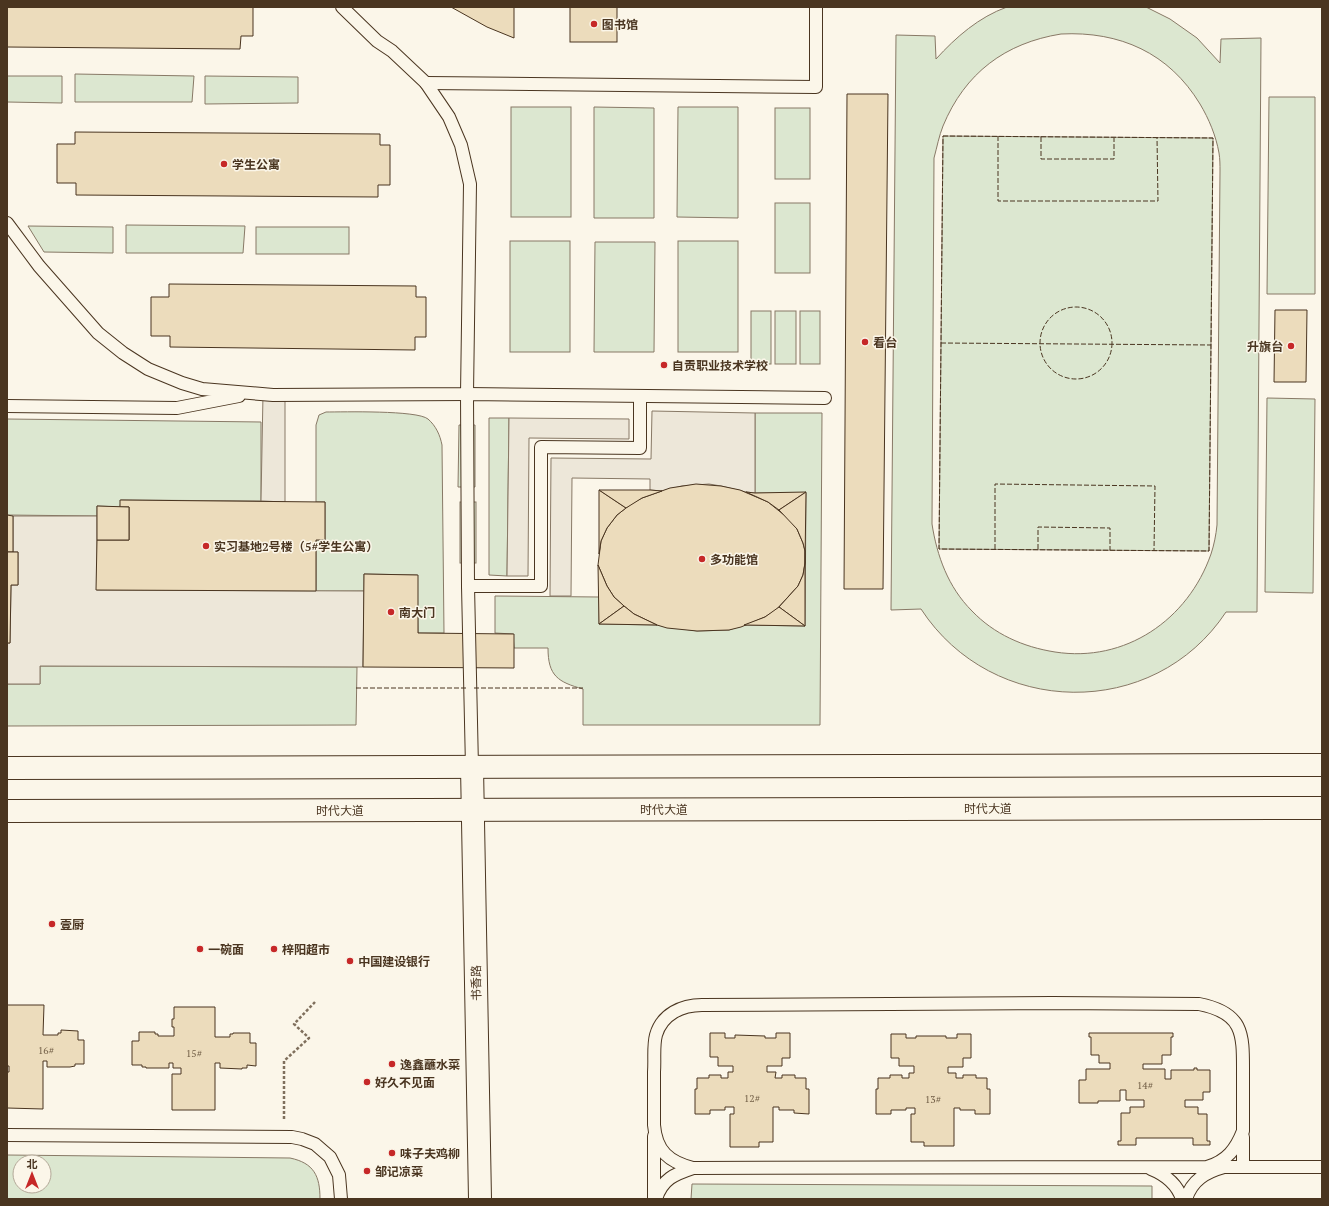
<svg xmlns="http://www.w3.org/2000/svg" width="1329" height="1206" viewBox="0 0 1329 1206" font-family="'PT Serif','Noto Sans SC',serif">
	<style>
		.green { fill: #dce7d0; stroke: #887966; fill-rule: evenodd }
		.parking { fill: #ede7d9; stroke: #887966 }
		.building { fill: #ecdcbc; stroke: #4a3520 }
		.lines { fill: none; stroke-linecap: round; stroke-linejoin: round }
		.lane-casing { stroke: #4a3520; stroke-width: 14 }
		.street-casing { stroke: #4a3520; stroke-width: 24 }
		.secondary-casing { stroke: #4a3520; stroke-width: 24 }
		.path { stroke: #7f6f5c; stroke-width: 2.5; stroke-dasharray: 3 2; stroke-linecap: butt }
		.lane { stroke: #fbf6e9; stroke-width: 12 }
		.street { stroke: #fbf6e9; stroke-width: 22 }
		.secondary { stroke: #fbf6e9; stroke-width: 22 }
		.fence { stroke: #4a3520; stroke-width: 1; stroke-dasharray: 5 2; stroke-linecap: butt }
		.poi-dot { fill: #c62828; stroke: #fbf6e9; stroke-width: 1.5 }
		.labels { text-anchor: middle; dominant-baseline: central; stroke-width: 3; stroke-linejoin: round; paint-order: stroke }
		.number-label { font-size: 10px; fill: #725f47 }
		.poi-label { font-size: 12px; font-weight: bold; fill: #4a3520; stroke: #fbf6e9; text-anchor: start }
		.street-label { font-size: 12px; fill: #4a3520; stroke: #fbf6e9 }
	</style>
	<rect width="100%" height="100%" fill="#fbf6e9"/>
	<!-- green -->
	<g class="green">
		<path d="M 1007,7 L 1146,7 L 1170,19 L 1197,38 L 1220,63 L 1221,39 L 1261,38 L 1257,612 L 1226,612 C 1154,721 992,718 921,609 L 891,610 L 896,35 L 935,36 L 936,59 C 956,37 979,17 1007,7 ZM 1061,34 C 1120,31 1169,53 1200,104 C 1209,119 1216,136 1219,153 C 1220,159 1220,165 1220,171 L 1217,525 C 1216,535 1214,545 1211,554 C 1188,620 1125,663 1055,652 C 1023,647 994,634 972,611 C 948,587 937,556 932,524 L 934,158 C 937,147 939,136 943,126 C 965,73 1005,43 1061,34 Z"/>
		<polygon points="75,74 194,76 192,102 75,102"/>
		<polygon points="7,76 62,76 62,103 7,102"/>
		<polygon points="205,76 298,77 298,103 205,104"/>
		<polygon points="1269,97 1315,97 1315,294 1267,294"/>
		<rect x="511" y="107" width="60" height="110"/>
		<polygon points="594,107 654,108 654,218 594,218"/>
		<polygon points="678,107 738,107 738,218 677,217"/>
		<rect x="775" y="108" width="35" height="71"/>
		<polygon points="943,136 1213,138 1209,551 939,549"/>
		<rect x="775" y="203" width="35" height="70"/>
		<polygon points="126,225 245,226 243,253 126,253"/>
		<polygon points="28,226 113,227 113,253 44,252"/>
		<rect x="256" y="227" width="93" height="27"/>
		<rect x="510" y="241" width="60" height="111"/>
		<rect x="678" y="241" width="60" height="111"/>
		<polygon points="595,242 655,242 654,352 594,352"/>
		<rect x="751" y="311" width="20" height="53"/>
		<rect x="775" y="311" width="21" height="53"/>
		<rect x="800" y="311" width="20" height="53"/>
		<polygon points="1267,398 1315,399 1313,593 1265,592"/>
		<path d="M 326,412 C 343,412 417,410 428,419 C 436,426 440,435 442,445 L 444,633 L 418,633 L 417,575 L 364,574 L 364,591 L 316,591 L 316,540 L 325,540 L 325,502 L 316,502 L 316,425 L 319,415 Z"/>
		<path d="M 755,413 L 822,413 L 820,725 L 583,725 L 583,689 C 558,682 548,676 548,648 L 514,648 L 513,634 L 495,633 L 495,596 L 599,597 L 599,624 L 657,625 L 697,631 L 729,630 L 744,625 L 805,626 L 806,493 L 755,493 Z"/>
		<polygon points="489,418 509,418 507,576 489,575"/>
		<polygon points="7,419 261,422 261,501 121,500 120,507 97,506 97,516 7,515"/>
		<polygon points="459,425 475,425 475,487 458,487"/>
		<rect x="460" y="502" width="16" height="61"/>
		<polygon points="40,666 357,667 356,725 7,726 7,684 40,684"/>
		<path d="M 7,1155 L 290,1158 C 314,1163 320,1176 320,1199 L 7,1199 ZM 20,1162 L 44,1162 L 44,1186 L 20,1186 Z"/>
		<polygon points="692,1184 1152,1186 1152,1199 691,1199"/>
	</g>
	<!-- parking -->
	<g class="parking">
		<polygon points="263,394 285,395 285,502 261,501"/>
		<polygon points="652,411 755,413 755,493 746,492 721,486 709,484 682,486 662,491 650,490 650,479 572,478 571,596 550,596 551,458 651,459"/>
		<polygon points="509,418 629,419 629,439 529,438 528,576 507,576"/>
		<polygon points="13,516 97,516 97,590 364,591 363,667 40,666 40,684 7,684 7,643 10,643 11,585 18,585 18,552 13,552"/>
	</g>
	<!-- building -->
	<g class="building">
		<polygon points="7,7 253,7 253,36 241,36 240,49 7,47"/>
		<polygon points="451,7 514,7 514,38 487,27"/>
		<rect x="570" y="7" width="47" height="35"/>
		<polygon points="847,94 888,94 883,589 844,589"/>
		<polygon points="75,132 380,134 380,145 390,145 390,185 378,185 378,197 76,195 76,183 57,183 57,144 75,144"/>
		<polygon points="169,284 416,286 416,297 426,297 426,337 415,337 415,350 170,347 170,336 151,336 151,297 169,297"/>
		<polygon points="1275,310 1307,310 1306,382 1274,382"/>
		<polygon points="696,484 721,486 740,490 768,502 789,519 797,529 803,543 805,551 805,563 803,575 798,586 776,610 765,617 741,627 729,630 697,631 667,628 657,625 634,614 624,606 614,597 607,586 598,565 601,541 607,528 617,515 631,504 642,498 670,488"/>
		<polygon points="599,490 626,508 617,515 607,528 601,541 599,554"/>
		<polygon points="599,490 650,490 662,491 642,498 626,508"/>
		<polygon points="746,492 755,493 806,492 779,510 768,502"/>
		<polygon points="806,492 805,563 805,551 803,543 797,529 779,510"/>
		<polygon points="120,500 325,502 325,540 316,540 316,591 96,590 97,540 129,540 129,507 120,507"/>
		<polygon points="97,506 129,507 129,540 97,540"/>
		<polygon points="7,515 13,516 13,552 7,552"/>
		<polygon points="7,552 18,552 18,585 11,585 10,643 7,643"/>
		<polygon points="805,563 805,626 779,607 798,586 803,575"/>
		<polygon points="598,565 607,586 614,597 624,606 599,624"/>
		<polygon points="364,574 418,575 418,633 514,634 514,668 363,667"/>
		<polygon points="624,606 634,614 657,625 599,624"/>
		<polygon points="779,607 805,626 744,625 765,617"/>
		<polygon points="7,1005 44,1005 43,1035 58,1035 58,1033 61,1033 61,1030 78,1031 78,1040 84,1040 84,1064 75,1064 75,1066 70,1067 47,1067 47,1061 43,1061 43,1109 7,1108 7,1072 9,1072 9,1066 7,1066"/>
		<polygon points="174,1007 215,1007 215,1037 230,1037 230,1034 233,1034 233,1033 250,1033 250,1043 256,1043 256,1066 247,1065 247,1068 242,1068 242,1069 220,1068 220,1063 215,1063 215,1110 172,1110 172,1074 181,1074 181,1068 173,1068 173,1063 169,1063 169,1068 146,1068 146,1067 142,1067 142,1065 132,1065 132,1041 139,1041 139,1032 155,1032 155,1034 158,1034 158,1036 174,1036 174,1027 172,1027 172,1019 174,1019"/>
		<polygon points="710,1033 725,1033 725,1038 735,1038 735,1035 765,1036 765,1038 776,1038 776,1033 790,1033 790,1058 782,1058 782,1066 767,1066 767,1072 776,1072 775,1078 782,1078 782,1075 795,1075 795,1078 806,1078 806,1089 809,1089 809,1114 794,1113 794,1110 779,1110 779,1107 773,1107 773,1142 759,1142 759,1147 730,1147 730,1114 734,1114 734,1107 725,1107 725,1110 710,1110 710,1114 695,1114 695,1089 697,1089 697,1078 709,1078 709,1075 721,1075 721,1078 728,1078 728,1072 733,1072 733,1066 718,1066 718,1057 710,1057"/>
		<polygon points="1089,1033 1173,1033 1173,1037 1171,1037 1171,1055 1162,1055 1162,1064 1143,1064 1143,1069 1165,1069 1165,1079 1171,1079 1171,1070 1194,1070 1194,1068 1197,1068 1197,1070 1210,1070 1210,1092 1203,1092 1203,1100 1185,1100 1185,1107 1198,1107 1198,1114 1207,1114 1207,1141 1210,1141 1210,1145 1193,1145 1193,1138 1136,1138 1136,1145 1118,1145 1118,1141 1121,1141 1121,1113 1130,1113 1130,1107 1144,1107 1144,1100 1126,1100 1126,1090 1120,1090 1120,1101 1098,1101 1098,1103 1079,1103 1079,1080 1086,1080 1086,1069 1110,1069 1110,1063 1099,1063 1099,1055 1091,1055 1091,1037 1089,1037"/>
		<polygon points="891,1034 906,1034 906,1038 916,1038 916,1036 946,1036 946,1038 957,1038 957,1034 971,1034 971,1058 963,1058 963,1067 948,1067 948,1073 956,1073 956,1078 963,1078 963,1075 976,1075 976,1078 987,1078 987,1089 990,1089 990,1114 975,1114 975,1110 960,1110 960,1108 954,1108 954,1146 924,1146 924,1142 911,1142 911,1114 915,1114 915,1108 906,1108 906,1110 891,1110 891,1114 876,1114 876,1089 878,1089 878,1078 890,1078 890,1075 902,1075 902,1078 909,1078 909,1073 914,1073 914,1066 899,1066 899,1058 891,1058"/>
	</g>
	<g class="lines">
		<defs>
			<g id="lane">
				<polyline points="426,83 816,87 816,7"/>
				<polyline points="7,223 39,266 98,333 123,353 148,369 182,383 202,389 273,395 467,394 470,184 461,145 449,117 426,83 392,51 377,41 342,7"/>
				<polyline points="7,406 177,408 239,396"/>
				<polyline points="468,586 541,586 541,447 640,448 640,396"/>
				<polyline points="472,767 468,586 467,394 825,398"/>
				<path d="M 1052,1003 L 1199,1004 C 1245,1013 1243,1035 1243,1075 C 1243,1093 1243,1112 1243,1131 C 1236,1149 1227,1161 1207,1167 L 693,1168 C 669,1162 656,1151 654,1125 C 654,1107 654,1090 654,1072 C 655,1060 653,1046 656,1035 C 662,1014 682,1005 702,1005 Z"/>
				<polyline points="7,1135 292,1137 302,1139 315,1144 330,1157 339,1175 341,1199"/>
				<polyline points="1243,1137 1243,1167"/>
				<path d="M 1151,1169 C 1166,1175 1177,1184 1182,1199"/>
				<polyline points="654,1199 654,1136"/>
				<path d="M 656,1199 C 662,1179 675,1174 693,1168"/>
				<path d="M 1186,1199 C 1192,1180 1206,1172 1224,1167 L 1322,1167"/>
			</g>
			<polyline id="street" points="472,767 480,1199"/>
			<g id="secondary">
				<polyline points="7,768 1322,765"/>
				<polyline points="7,811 1322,808"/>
			</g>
		</defs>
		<!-- lane casing -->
		<use href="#lane" class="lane-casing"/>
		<!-- street casing -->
		<use href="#street" class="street-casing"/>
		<!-- secondary casing -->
		<use href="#secondary" class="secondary-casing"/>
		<!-- path -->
		<polyline class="path" points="284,1119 284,1061 309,1038 294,1024 315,1002"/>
		<!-- lane -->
		<use href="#lane" class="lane"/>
		<!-- street -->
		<use href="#street" class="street"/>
		<!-- secondary -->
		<use href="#secondary" class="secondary"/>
		<!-- fence -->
		<g class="fence">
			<polygon points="943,136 1213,138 1209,551 939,549"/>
			<polyline points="998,136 998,201 1158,201 1157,138"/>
			<polyline points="1041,137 1041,159 1114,159 1114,138"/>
			<circle cx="1076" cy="343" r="36"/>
			<polyline points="941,343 1211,345"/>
			<polyline points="995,549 995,484 1155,486 1154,550"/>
			<polyline points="1038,549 1038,527 1110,528 1110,550"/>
			<polyline points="356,688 468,688"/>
			<polyline points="474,688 583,688"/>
		</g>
	</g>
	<!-- markers -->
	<g class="poi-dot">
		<circle cx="594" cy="24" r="4"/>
		<circle cx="224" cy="164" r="4"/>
		<circle cx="865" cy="342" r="4"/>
		<circle cx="1291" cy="346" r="4"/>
		<circle cx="664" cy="365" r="4"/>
		<circle cx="206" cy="546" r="4"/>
		<circle cx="702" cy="559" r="4"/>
		<circle cx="391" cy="612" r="4"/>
		<circle cx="52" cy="924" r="4"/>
		<circle cx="200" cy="949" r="4"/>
		<circle cx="274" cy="949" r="4"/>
		<circle cx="350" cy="961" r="4"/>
		<circle cx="392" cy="1064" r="4"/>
		<circle cx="367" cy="1082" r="4"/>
		<circle cx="392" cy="1153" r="4"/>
		<circle cx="367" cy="1171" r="4"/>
	</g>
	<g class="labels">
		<!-- number labels -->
		<g class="number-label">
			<text x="46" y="1050">16#</text>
			<text x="194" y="1053">15#</text>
			<text x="1145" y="1085">14#</text>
			<text x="752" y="1098">12#</text>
			<text x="933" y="1099">13#</text>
		</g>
		<!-- poi labels -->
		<g class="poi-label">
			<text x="602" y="24">图书馆</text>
			<text x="232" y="164">学生公寓</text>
			<text x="873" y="342">看台</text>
			<text x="1283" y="346" text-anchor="end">升旗台</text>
			<text x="672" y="365">自贡职业技术学校</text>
			<text x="214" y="546">实习基地2号楼（5#学生公寓）</text>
			<text x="710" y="559">多功能馆</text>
			<text x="399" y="612">南大门</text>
			<text x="60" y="924">壹厨</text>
			<text x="208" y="949">一碗面</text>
			<text x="282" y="949">梓阳超市</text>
			<text x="358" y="961">中国建设银行</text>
			<text x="400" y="1064">逸鑫蘸水菜</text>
			<text x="375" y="1082">好久不见面</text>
			<text x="400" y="1153">味子夫鸡柳</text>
			<text x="375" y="1171">邹记凉菜</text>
		</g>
		<!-- street labels -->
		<g class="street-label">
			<text x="988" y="808">时代大道</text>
			<text x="664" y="809">时代大道</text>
			<text x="340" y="810">时代大道</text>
			<text transform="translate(476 983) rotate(-91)">书香路</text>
		</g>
	</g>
	<!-- border -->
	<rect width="1329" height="1206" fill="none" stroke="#4a3520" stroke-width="16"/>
	<!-- north arrow -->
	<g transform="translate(32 1174)"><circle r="19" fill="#fbf6e9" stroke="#b4a999"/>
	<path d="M0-3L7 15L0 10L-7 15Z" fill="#c62828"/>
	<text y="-6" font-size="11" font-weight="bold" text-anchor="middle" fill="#4a3520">北</text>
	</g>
</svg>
